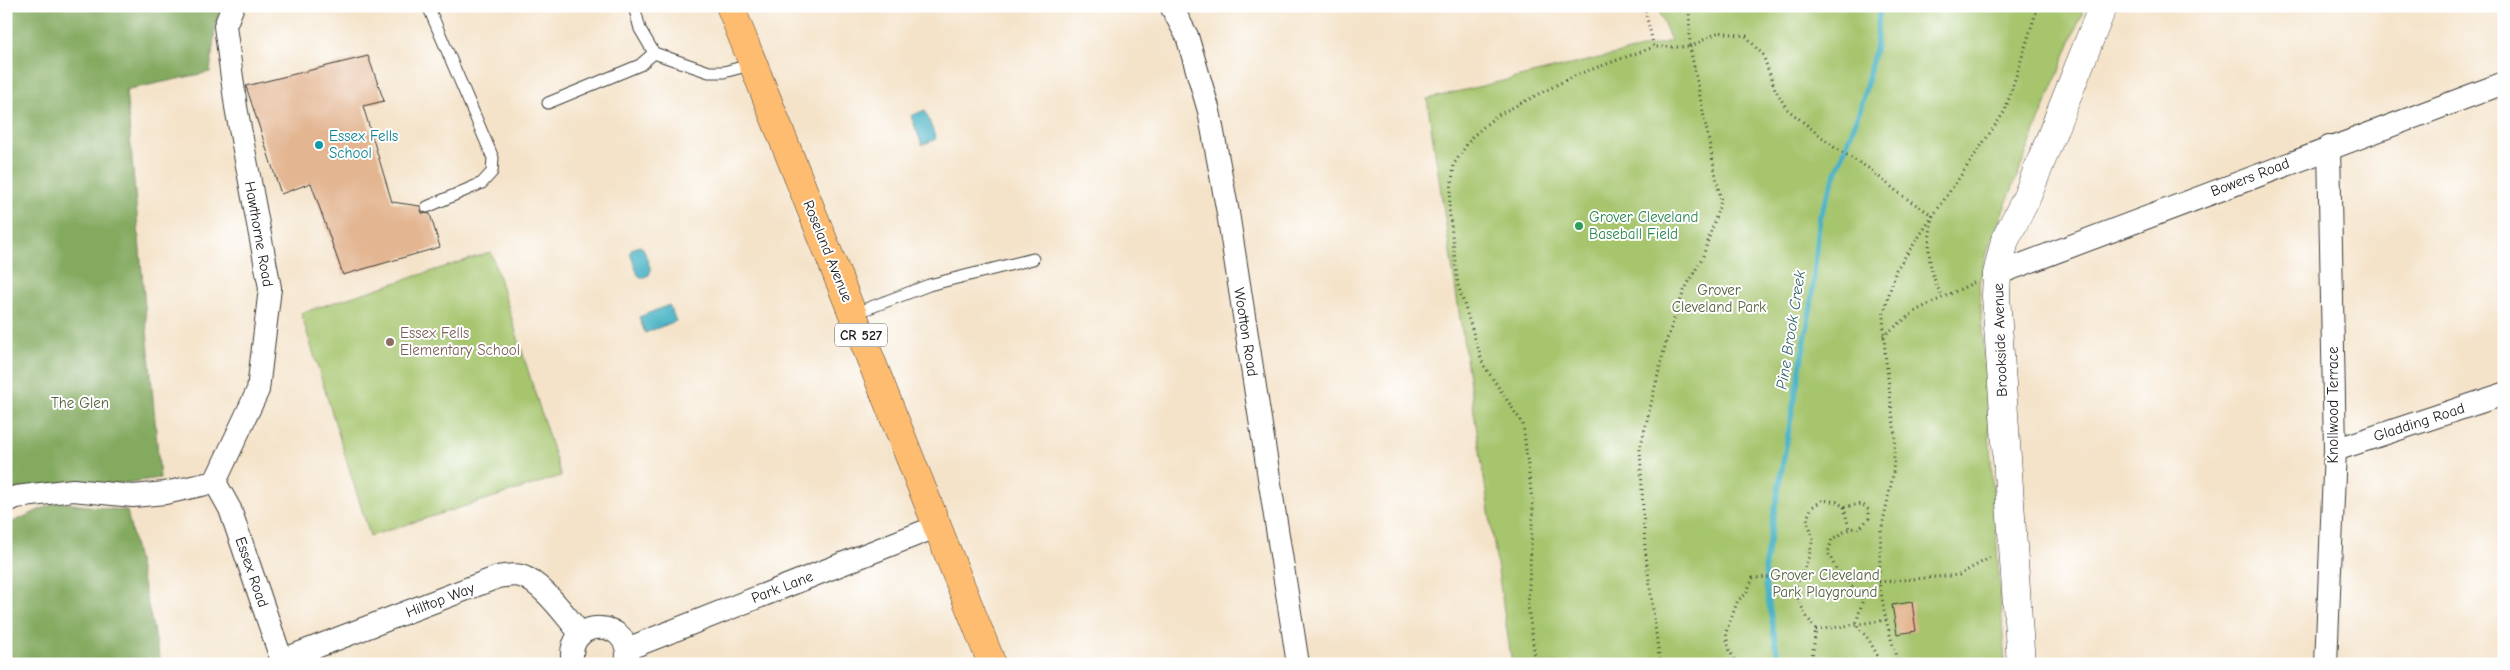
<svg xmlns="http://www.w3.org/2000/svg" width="2510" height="670" viewBox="0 0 2510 670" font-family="'Comic Neue',sans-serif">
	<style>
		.green { fill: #a6c56d; stroke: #617044 }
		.forest { fill: #84aa60; stroke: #50633e }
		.water { fill: #48b3c5; stroke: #326870 }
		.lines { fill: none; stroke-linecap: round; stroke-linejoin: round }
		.stream { stroke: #48b3c5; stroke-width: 5.5 }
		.building { fill: #e3b591 }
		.service-casing { stroke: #3c3a36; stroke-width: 13 }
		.minor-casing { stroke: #3c3a36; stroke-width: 24 }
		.tertiary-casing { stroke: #3c3a36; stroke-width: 29 }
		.primary-casing { stroke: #3c3a36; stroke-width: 29 }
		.path { stroke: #3c3a36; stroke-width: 3; stroke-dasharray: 1 4; stroke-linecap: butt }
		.service { stroke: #fff; stroke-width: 11 }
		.minor { stroke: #fff; stroke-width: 22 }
		.tertiary { stroke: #fff; stroke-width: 28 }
		.primary { stroke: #fdbc70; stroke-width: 28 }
		.culture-dot { fill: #0f9aa8; stroke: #fff; stroke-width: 2 }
		.leisure-dot { fill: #2e9e5b; stroke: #fff; stroke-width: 2 }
		.education-dot { fill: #8d6e63; stroke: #fff; stroke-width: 2 }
		.labels { text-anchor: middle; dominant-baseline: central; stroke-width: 4; stroke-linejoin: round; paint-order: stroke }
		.shield { fill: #fff; stroke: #606060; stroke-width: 1 }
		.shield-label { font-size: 14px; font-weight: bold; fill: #1c1c1c }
		.culture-label { font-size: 15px; fill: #0d838f; stroke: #fff; text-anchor: start }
		.street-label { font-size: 15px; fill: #1c1c1c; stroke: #fff }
		.leisure-label { font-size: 15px; fill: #27864d; stroke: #fff; text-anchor: start }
		.park-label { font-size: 15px; fill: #53603c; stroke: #fff }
		.education-label { font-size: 15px; fill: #785e54; stroke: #fff; text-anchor: start }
		.water-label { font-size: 16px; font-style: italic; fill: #306068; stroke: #fff }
	</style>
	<rect width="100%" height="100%" fill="#fff"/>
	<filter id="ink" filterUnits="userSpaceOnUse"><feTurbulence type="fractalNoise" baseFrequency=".02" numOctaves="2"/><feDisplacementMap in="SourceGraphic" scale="10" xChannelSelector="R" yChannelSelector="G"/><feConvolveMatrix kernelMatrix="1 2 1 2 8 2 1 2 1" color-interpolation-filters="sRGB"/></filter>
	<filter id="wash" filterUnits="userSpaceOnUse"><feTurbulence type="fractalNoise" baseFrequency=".0096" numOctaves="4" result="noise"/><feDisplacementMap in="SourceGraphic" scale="20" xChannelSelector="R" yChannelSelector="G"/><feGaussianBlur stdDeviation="1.12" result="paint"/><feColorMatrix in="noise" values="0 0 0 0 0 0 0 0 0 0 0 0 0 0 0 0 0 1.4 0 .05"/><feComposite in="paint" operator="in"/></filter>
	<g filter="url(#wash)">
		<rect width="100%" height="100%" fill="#f4e3c9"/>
		<!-- green -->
		<g class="green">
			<polygon points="1657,6 2085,6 1988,249 1979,284 2005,664 1512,664 1427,99 1671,41"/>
			<polygon points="491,252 561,476 370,536 301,313"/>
		</g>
		<!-- forest -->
		<g class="forest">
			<polygon points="6,6 221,6 216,22 210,72 126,90 160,478 117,484 6,490"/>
			<polygon points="57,502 127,511 161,664 6,664 6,525"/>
		</g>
		<!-- water -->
		<g class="water">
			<polygon points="925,110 936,139 922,145 911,116"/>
			<polygon points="639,246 643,248 651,270 649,275 642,278 638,275 630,253 632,249"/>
			<polygon points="669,305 676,321 645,333 639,317"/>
		</g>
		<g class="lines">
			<!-- stream -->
			<polyline class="stream" points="1779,664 1766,585 1765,564 1811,306 1820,215 1861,107 1876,45 1880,6"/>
		</g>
		<g id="blocks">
			<!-- building -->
			<g class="building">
				<polygon points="368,56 384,101 363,106 392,202 420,206 422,213 430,214 440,247 343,275 311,183 281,194 246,86"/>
				<polygon points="1912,602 1916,631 1897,634 1892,605"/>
			</g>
		</g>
	</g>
	<g filter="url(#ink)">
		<use href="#blocks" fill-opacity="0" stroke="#3c3a36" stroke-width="1"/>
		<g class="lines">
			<defs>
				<g id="service">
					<polyline points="634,6 640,29 654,53 709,72 724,72 753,64"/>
					<polyline points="548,103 640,65 654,53"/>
					<polyline points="427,207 482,183 492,172 493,158 428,6"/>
					<polyline points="853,314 929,285 1033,259"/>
				</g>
				<g id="minor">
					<polyline points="1171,6 1187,36 1209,111 1228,213 1298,664"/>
					<polyline points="1997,274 2504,83"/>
					<polyline points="2335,450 2504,394"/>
					<polyline points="215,482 230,509 283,664"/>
					<polyline points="6,502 16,497 73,490 133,496 165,493 215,482 258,390 270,288 236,107 225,26 233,6"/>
					<polyline points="627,649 938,526"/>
					<path d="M 282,660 L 498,577 C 505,576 514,574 521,576 C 543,583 566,617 581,634"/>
					<path d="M 573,664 C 563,615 636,617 626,663"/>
					<polyline points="2326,664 2335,450 2329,147"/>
				</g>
				<polyline id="tertiary" points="2021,664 1996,296 1997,274 2005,240 2026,199 2103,6"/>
				<polyline id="primary" points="730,6 992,664"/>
			</defs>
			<!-- service casing -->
			<use href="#service" class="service-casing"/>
			<!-- minor casing -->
			<use href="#minor" class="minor-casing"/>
			<!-- tertiary casing -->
			<use href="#tertiary" class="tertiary-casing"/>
			<!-- primary casing -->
			<use href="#primary" class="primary-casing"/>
			<!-- path -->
			<g class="path">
				<polyline points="1644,6 1654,47 1690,47 1689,6"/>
				<polyline points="1883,336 1917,310 1975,282"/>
				<polyline points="1844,507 1849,529"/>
				<polyline points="1879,582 1959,575 1991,557"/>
				<polyline points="1816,630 1886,620"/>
				<polyline points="1536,664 1528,606 1533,508 1523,424 1483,364 1458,285 1449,208 1454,164 1472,137 1496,116 1576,75 1654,47"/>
				<path d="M 1660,664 L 1645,548 L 1640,449 L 1666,342 L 1684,291 L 1703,256 L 1721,201 L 1690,47 L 1719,32 L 1746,36 L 1763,55 L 1775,89 L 1787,109 L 1834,147 L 1868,168 L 1900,194 L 1932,215 C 1928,251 1926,264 1942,297"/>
				<polyline points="1736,664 1728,646 1726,632 1738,600 1746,594 1753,578 1770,577"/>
				<polyline points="1811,664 1816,630 1805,614 1794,590 1808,560 1813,538 1807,518 1812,507 1823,500 1837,502 1844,507 1862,504 1869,510 1869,518 1861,527 1849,529 1832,539 1828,553 1836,569 1863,599 1856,624 1869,640 1882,664"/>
				<polyline points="1898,664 1886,620 1879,582 1881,531 1893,475 1895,435 1885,353 1883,315 1896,270 2005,111 2038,6"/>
			</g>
			<!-- service -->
			<use href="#service" class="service"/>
			<!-- minor -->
			<use href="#minor" class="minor"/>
			<!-- tertiary -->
			<use href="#tertiary" class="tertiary"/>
			<!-- primary -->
			<use href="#primary" class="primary"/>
		</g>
	</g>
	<!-- markers -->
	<circle class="culture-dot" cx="319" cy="145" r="5"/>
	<circle class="leisure-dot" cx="1579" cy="226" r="5"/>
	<circle class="education-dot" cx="390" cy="342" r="5"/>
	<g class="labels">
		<!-- shield labels -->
		<rect class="shield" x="835" y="323.5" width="52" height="23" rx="4"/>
		<g class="shield-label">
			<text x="861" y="335">CR 527</text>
		</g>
		<!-- culture labels -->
		<g class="culture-label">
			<text x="329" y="136">Essex Fells<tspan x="329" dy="17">School</tspan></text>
		</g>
		<!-- street labels -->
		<g class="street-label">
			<text transform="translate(2250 177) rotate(-21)">Bowers Road</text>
			<text transform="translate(259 234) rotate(80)">Hawthorne Road</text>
			<text transform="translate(828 251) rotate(68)">Roseland Avenue</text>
			<text transform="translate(1246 332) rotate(81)">Wootton Road</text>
			<text transform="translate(2000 340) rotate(-92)">Brookside Avenue</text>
			<text transform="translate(2333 405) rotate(-90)">Knollwood Terrace</text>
			<text transform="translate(2419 422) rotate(-18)">Gladding Road</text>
			<text transform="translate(252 572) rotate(71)">Essex Road</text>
			<text transform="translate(782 587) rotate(-21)">Park Lane</text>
			<text transform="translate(440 600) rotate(-21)">Hilltop Way</text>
		</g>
		<!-- leisure labels -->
		<g class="leisure-label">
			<text x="1589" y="217">Grover Cleveland<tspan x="1589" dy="17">Baseball Field</tspan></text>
		</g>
		<!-- park labels -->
		<g class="park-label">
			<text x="1719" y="290">Grover<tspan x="1719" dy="17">Cleveland Park</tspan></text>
			<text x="80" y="403">The Glen</text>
			<text x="1825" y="575">Grover Cleveland<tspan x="1825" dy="17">Park Playground</tspan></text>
		</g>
		<!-- education labels -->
		<g class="education-label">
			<text x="400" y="333">Essex Fells<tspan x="400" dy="17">Elementary School</tspan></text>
		</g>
		<!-- water labels -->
		<g class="water-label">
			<text transform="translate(1791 330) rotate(-81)">Pine Brook Creek</text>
		</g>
	</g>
	<!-- margin -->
	<rect width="2510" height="670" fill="none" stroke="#fff" stroke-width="25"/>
</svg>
